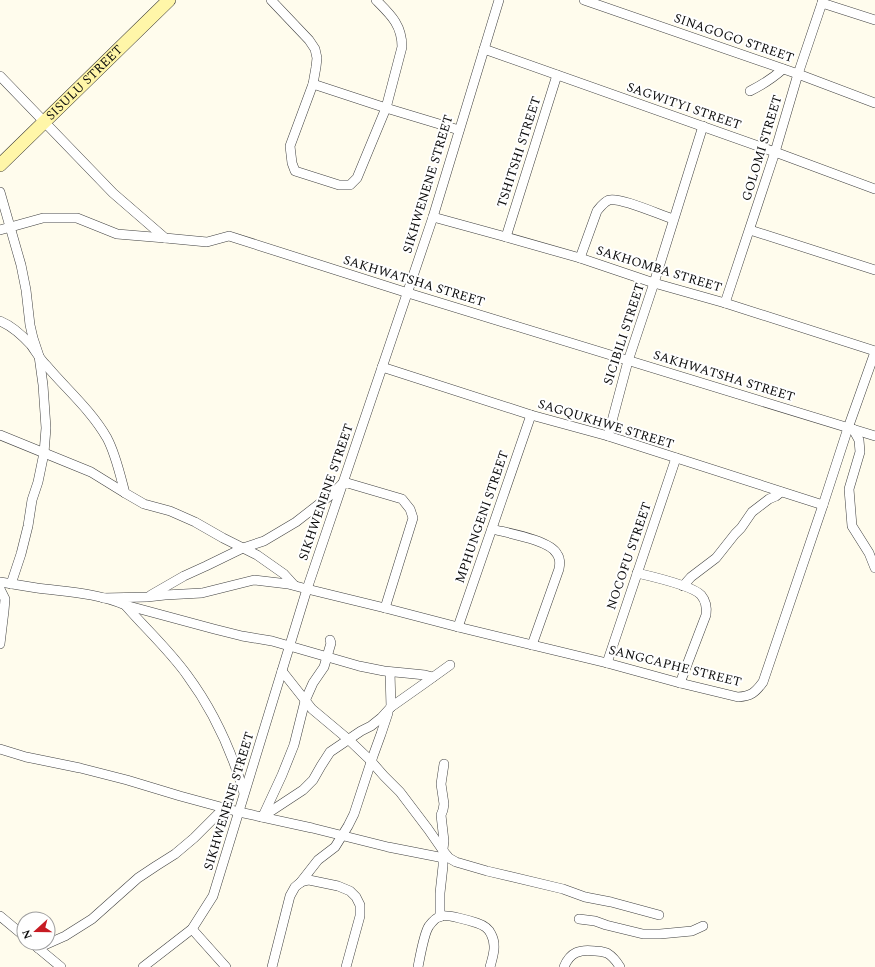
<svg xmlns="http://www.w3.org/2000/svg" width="875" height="967" viewBox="0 0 875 967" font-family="Spectral,serif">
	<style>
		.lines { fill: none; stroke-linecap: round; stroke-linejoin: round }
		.street-casing { stroke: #404040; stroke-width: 10 }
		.secondary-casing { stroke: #2f2f2f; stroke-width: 14 }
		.street { stroke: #fff; stroke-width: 9 }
		.secondary { stroke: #fff6a8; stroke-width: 13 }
		.labels { text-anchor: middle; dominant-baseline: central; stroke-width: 4; stroke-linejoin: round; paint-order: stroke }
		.street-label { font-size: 13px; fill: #0d0d0d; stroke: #fff }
	</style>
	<rect width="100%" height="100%" fill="#fffced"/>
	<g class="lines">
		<defs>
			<g id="street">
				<path d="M 271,0 L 309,40 L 315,49 L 317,58 L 316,67 L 313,84 L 290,146 L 292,163 L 295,171 L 339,185 L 350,185 L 357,178 L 386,108 L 402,47 C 402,25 391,15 376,0"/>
				<polyline points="584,0 798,74 875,103"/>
				<polyline points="822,3 875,20"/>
				<polyline points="484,49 775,152 875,189"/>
				<polyline points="0,76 113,193 165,238 207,242 229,236 408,293 875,436"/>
				<polyline points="313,84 386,108 459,130"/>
				<path d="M 750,91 C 762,85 773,78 783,69"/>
				<polyline points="0,192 21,265 26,290 30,325 33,338 39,356 43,385 46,428 44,453 38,482 32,500 28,526 21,554 11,584"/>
				<polyline points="433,217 506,237 580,258 654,283 725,303 875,351"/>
				<polyline points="0,230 43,218 77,218 117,234 165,238"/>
				<polyline points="750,230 875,270"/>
				<polyline points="506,237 557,75"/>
				<path d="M 580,258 L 597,211 C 601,206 604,202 609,200 C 621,197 660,215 673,219"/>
				<polyline points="725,303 775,152 798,74 823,0"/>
				<path d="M 0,321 C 12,326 22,335 31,345 C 36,352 40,359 46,365 C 66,389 91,410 107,438 C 116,455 120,475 125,493 L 144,504 L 170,511 L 195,522 L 223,538 L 257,555 L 284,574 L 294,585"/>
				<polyline points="382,367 531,415 608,436 823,505"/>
				<polyline points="853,429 859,440 860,452 849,489 852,526 869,553 875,568"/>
				<polyline points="0,435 91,472 125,493"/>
				<polyline points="608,436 628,361 654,283 703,126"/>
				<path d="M 492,529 C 507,533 550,540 557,554 C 560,558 560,564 559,569 L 532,645"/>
				<path d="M 637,573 C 650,576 693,586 701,595 C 706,601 707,608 706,615 L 680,683"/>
				<path d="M 0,582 C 12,584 25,586 37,588 C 67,592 98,593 125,605 L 214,629 L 242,636 L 272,641 L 359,666 L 384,671 L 405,673 L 425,675 L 433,677"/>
				<polyline points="683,586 691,577 716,558 720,553 735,534 741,528 752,512 769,499 776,496 781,492"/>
				<polyline points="0,589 5,599 4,611 0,644"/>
				<polyline points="151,595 184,576 206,566 243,548 264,541 296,522 332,494 344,482 402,499 410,509 413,518 385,608"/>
				<path d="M 103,598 L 147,597 L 165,595 L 202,593 L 254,580 L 288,584 L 307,589 L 385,608 L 458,627 L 607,663 L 680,683 L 738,697 C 751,696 755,693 763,682 L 823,505 L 848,428 L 875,352"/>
				<path d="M 126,606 C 146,629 169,650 187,675 C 213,710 232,752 244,793"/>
				<polyline points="458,627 531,415"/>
				<polyline points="607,663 676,458"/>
				<polyline points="282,671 312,709 349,740 370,760 384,776 400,792 428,829 444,852 449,858 456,862 487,871 563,889 585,897 611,902 659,915"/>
				<polyline points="390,672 391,707"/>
				<polyline points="0,749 26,757 80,768 127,780 180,796 239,812 312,828 388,847 444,858"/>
				<polyline points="263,816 282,775 294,745 305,701 313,683 324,667 331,643 330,640"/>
				<polyline points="262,817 303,790 313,780 321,766 330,752 361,731 371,726 381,718 391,707 425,683 450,665"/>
				<polyline points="300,883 318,860 335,847 348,826 354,814 373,756 381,734 388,713"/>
				<polyline points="0,916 24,936"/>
				<polyline points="440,917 440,893 443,866 443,849 444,841 441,815 443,810 444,804 441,784 444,764"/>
				<polyline points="579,919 595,921 606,925 643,934 660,934 692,931 703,926"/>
				<polyline points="192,929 226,967"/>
				<polyline points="32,943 61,967"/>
				<polyline points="38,948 65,936 92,919 138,878 156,866 175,854 194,838 224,808"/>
				<polyline points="143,967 192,929 213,896 307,589 433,217 499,0"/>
				<polyline points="272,967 290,896 295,887 301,882 309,880 338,886 350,891 356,897 360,905 360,916 346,967"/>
				<path d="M 418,967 C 420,957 424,933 429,926 C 432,922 437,917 441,916 C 447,914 471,921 477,923 C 483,925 489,929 491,934 C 497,945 493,956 490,967"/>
				<path d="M 564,967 C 570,952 580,949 595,951 C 598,951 604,952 607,953 C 612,956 617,962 620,967"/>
			</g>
			<g id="secondary">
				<path id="s1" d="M 0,165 L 169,0"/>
			</g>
		</defs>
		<!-- street casing -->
		<use href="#street" class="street-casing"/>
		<!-- secondary casing -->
		<use href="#secondary" class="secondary-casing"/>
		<!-- street -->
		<use href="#street" class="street"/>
		<!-- secondary -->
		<use href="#secondary" class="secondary"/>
	</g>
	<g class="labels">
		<!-- street labels -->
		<g class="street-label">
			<text transform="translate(734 38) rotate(19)">SINAGOGO STREET</text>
			<text stroke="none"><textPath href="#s1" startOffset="118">SISULU STREET</textPath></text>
			<text transform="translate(684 106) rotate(19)">SAGWITYI STREET</text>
			<text transform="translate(762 148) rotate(-73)">GOLOMI STREET</text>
			<text transform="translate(519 152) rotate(-72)">TSHITSHI STREET</text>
			<text transform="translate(428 184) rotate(-73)">SIKHWENENE STREET</text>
			<text transform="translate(659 269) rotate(17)">SAKHOMBA STREET</text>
			<text transform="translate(414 281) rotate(17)">SAKHWATSHA STREET</text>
			<text transform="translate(624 334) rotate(-72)">SICIBILI STREET</text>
			<text transform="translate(724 376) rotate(17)">SAKHWATSHA STREET</text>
			<text transform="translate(606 424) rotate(17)">SAGQUKHWE STREET</text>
			<text transform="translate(326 492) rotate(-71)">SIKHWENENE STREET</text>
			<text transform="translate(482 517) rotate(-71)">MPHUNGENI STREET</text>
			<text transform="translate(629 556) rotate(-71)">NOCOFU STREET</text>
			<text transform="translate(675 666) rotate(14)">SANGCAPHE STREET</text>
			<text transform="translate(229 801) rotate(-73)">SIKHWENENE STREET</text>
		</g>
	</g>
	<!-- north arrow -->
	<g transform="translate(36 931) rotate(249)"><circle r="19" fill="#ffffff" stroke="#9e9e9e"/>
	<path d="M0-3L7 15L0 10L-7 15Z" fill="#c71b23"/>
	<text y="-6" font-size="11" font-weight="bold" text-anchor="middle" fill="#0d0d0d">N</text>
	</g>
</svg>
